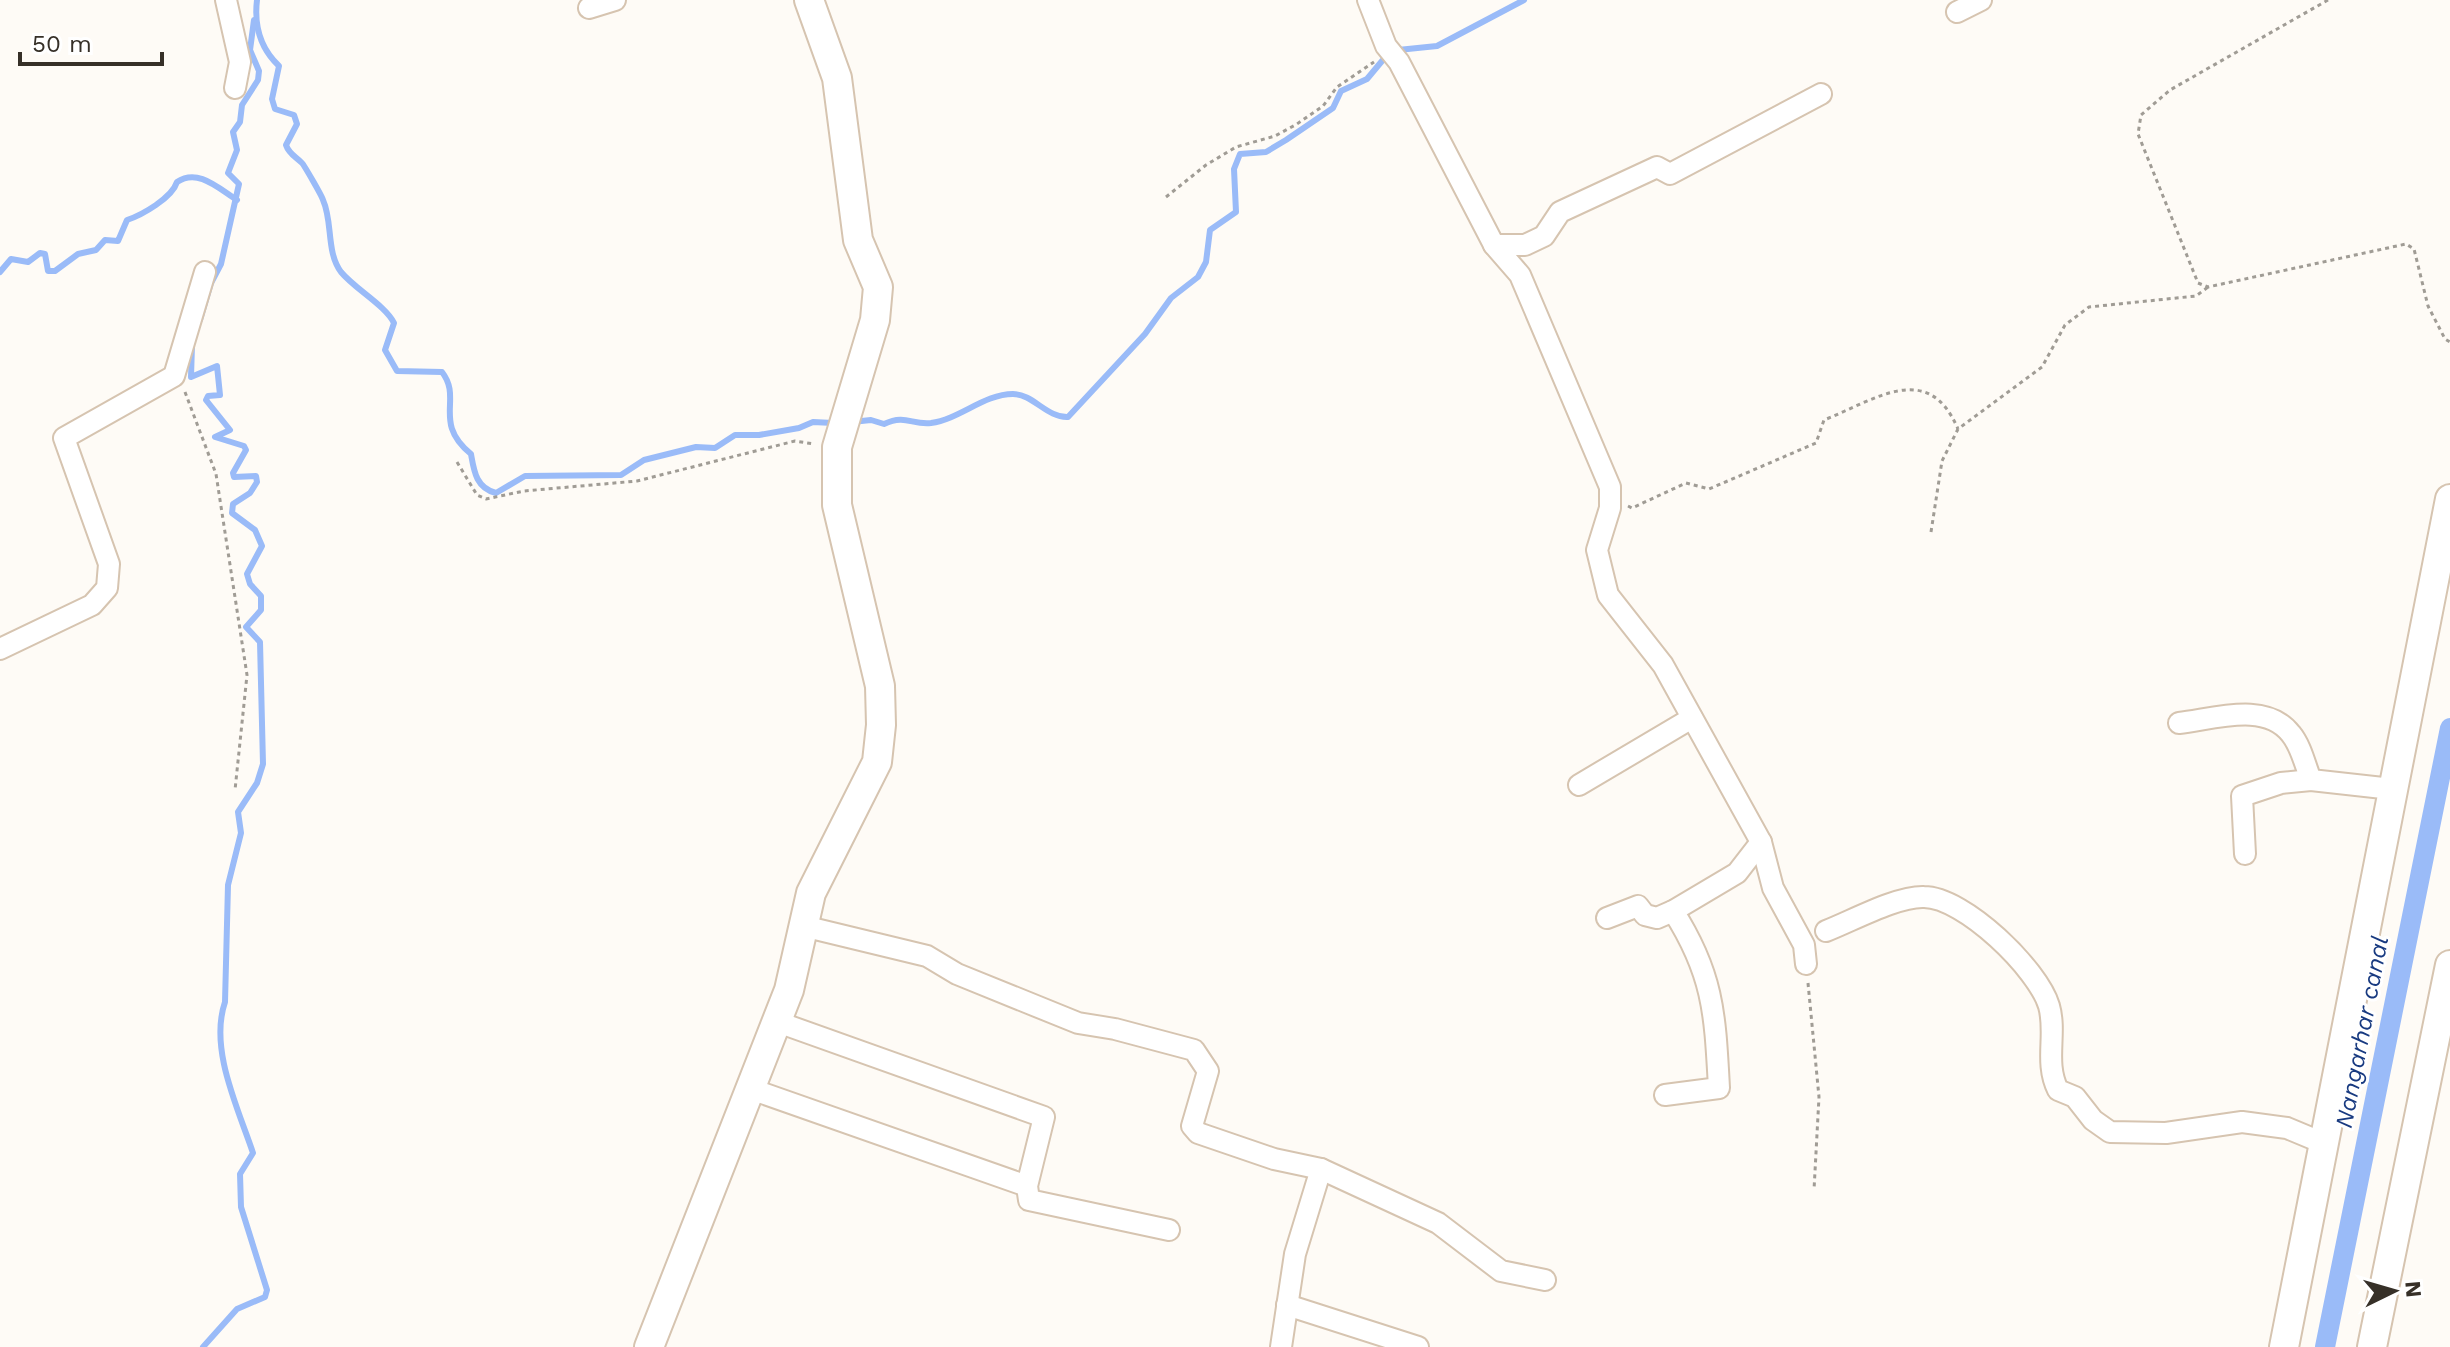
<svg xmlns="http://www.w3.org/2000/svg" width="2450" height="1347" viewBox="0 0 2450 1347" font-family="'Work Sans',sans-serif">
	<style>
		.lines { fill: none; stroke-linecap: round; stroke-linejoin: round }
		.stream { stroke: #9abbf8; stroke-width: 6 }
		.canal { stroke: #9abbf8; stroke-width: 20 }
		.street-casing { stroke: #d6c4b0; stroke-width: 24 }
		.secondary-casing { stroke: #d6c4b0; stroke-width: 32 }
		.path { stroke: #a09c95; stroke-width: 3; stroke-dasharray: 4 4; stroke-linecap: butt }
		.street { stroke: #fff; stroke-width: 20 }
		.secondary { stroke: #fff; stroke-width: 28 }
		.labels { text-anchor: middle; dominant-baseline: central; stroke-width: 6; stroke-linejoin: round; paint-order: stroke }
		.water-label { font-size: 24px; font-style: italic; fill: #183a80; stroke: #fff }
	</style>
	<rect width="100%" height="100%" fill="#fefbf6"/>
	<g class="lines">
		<!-- stream -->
		<g class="stream">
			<path d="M 257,0 C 254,25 260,48 279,66 L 272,99 L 275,109 L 294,115 L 297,124 L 286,145 C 289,154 295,156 302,163 C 304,165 322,196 323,200 C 333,222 326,252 341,272 C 355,289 386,306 394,323 L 385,350 L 397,371 L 442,372 C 463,399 432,422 471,454 C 474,471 476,488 496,493 L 525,476 L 621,475 L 644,460 L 696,447 L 715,448 L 735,435 L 759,435 L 799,428 L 813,422 L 833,423"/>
			<polyline points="1398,50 1437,46 1524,0"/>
			<path d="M 0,272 L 11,259 L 28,262 L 40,253 L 45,254 L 48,271 L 55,271 L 78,254 L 96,250 L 105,240 L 118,241 L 127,220 C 142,215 172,198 177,182 C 198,168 218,188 237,200"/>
			<polyline points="200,320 211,283 221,264 239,184 228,173 237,150 233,132 240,122 242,105 258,80 259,71 250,50 254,20"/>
			<path d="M 192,345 L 191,377 L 217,366 L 220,395 L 208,396 L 206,400 L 230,430 L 215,437 L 244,446 L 246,450 L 233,473 L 234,477 L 256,476 L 257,482 L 250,493 L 233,504 L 232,513 L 255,530 L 262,546 L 247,574 L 250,584 L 261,596 L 261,610 L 246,627 L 260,642 L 263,764 L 257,783 L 238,812 L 241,833 L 228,885 L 225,1002 C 209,1049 238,1108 253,1153 L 240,1174 L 241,1207 L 267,1290 L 265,1297 L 237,1309 L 203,1347"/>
			<path d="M 852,422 L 871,420 L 884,424 C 906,414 911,425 931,423 C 960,419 984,394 1013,394 C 1033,394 1047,418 1068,417 L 1145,334 L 1171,298 L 1198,277 L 1206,262 L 1210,230 L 1236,212 L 1234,169 L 1240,154 L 1266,152 L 1286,140 L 1333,108 L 1341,91 L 1367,79 L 1382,61"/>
		</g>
		<!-- canal -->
		<polyline class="canal" points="2325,1347 2450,728"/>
		<defs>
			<g id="street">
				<polyline points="226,0 240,62 235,88"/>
				<polyline points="1368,0 1386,46 1399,62 1494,245 1520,275 1610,487 1610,508 1597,550 1608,595 1663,665 1761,842 1773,888 1804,945 1806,964"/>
				<polyline points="589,8 615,0"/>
				<polyline points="1957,12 1981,0"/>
				<polyline points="1494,245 1525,245 1544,236 1560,212 1657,167 1670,174 1821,94"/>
				<polyline points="0,649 92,605 107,588 109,564 64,438 174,376 205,272"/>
				<path d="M 2179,723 C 2214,719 2266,701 2291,734 C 2301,746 2305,765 2311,780 L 2392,789"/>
				<polyline points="1579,785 1692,718"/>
				<polyline points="2245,854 2242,796 2281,783 2311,780"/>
				<polyline points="1607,918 1638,906 1645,915 1657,918 1673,911 1737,873 1761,842"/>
				<polyline points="803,926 927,956 957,974 1078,1023 1115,1029 1194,1050 1208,1071 1192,1126 1198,1133 1274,1159 1321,1169 1438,1223 1501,1271 1545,1280"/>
				<path d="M 1826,931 C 1852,921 1897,896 1924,897 C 1964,897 2038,969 2049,1006 C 2057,1034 2044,1062 2058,1090 L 2075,1097 L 2093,1120 L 2110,1132 L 2166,1133 L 2242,1122 L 2287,1128 L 2323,1143"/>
				<polyline points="775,1021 1044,1117 1027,1186 1029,1200 1169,1230"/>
				<polyline points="748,1088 1027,1186"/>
				<path d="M 1665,1095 L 1719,1088 C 1715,1015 1714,975 1673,911"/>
				<polyline points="1287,1305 1418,1347"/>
				<polyline points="1281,1347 1295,1254 1321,1169"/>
			</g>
			<g id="secondary">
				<polyline points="649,1347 789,990 811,893 877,762 881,725 880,686 837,505 837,447 875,320 878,287 858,240 837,78 809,0"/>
				<polyline points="2284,1347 2450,499"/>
				<polyline points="2372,1347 2450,965"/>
			</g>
		</defs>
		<!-- street casing -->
		<use href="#street" class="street-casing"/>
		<!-- secondary casing -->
		<use href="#secondary" class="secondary-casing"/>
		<!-- path -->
		<g class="path">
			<polyline points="2328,0 2170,90 2141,115 2138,134 2198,283 2208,287 2406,244 2414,249 2428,306 2445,339 2450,342"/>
			<polyline points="1166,197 1206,165 1236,147 1275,136 1297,124 1323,106 1337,87 1374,62"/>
			<polyline points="185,392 216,474 247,675 235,790"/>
			<polyline points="457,462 477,495 486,499 524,491 637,481 795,441 814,444"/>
			<path d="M 1628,506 L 1632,508 L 1686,483 L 1709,489 L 1816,443 L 1824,420 C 1875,400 1928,359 1958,429"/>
			<polyline points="1931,532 1942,461 1958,429 2042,367 2065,325 2089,307 2196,296 2208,287"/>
			<polyline points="1808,983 1819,1097 1814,1190"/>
		</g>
		<!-- street -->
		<use href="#street" class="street"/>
		<!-- secondary -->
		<use href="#secondary" class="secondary"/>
	</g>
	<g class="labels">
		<!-- water labels -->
		<g class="water-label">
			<text transform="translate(2362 1032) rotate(-79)">Nangarhar canal</text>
		</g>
	</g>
	<!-- north arrow -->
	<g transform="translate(2394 1291) rotate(85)" stroke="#ffffff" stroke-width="6" paint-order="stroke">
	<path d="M0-6L14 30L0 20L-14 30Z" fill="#363028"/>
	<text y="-12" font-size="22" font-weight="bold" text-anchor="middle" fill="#363028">N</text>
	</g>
	<!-- scale -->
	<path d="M20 52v12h142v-12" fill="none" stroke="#363028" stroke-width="4"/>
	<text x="32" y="52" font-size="24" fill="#363028" stroke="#ffffff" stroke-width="6" paint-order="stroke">50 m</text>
</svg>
